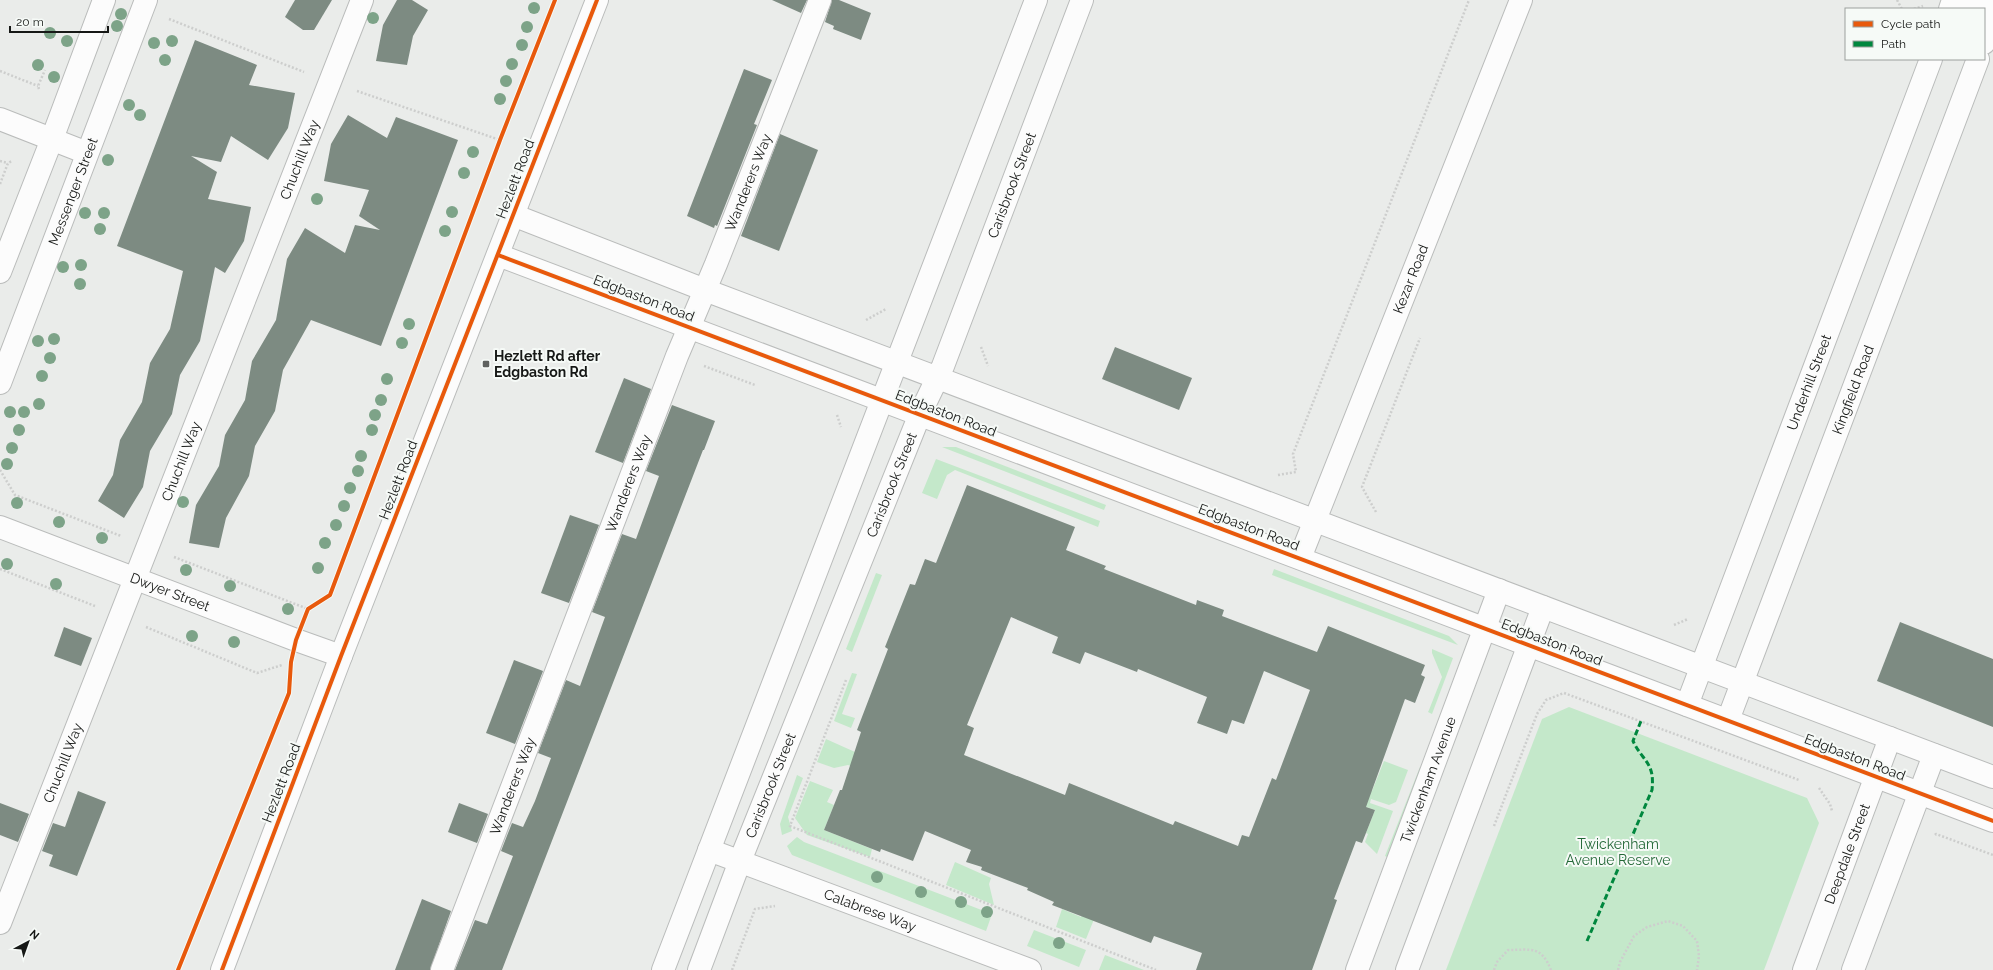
<svg xmlns="http://www.w3.org/2000/svg" width="1993" height="970" viewBox="0 0 1993 970" font-family="Raleway,sans-serif">
	<style>
		.green { fill: #c4e8ca }
		.building { fill: #7d8b82; fill-rule: evenodd }
		.lines { fill: none; stroke-linecap: round; stroke-linejoin: round }
		.minor-casing { stroke: #babcbb; stroke-width: 24 }
		.major-casing { stroke: #babcbb; stroke-width: 24 }
		.path { stroke: #cdcecd; stroke-width: 2.5; stroke-dasharray: 2 2; stroke-linecap: butt }
		.minor { stroke: #fcfcfc; stroke-width: 22 }
		.major { stroke: #fcfcfc; stroke-width: 22 }
		.quiet { stroke: #00873e; stroke-width: 3; stroke-dasharray: 6 3; stroke-linecap: butt }
		.cycleway-casing { stroke: #f6faf7; stroke-width: 6 }
		.cycleway { stroke: #e8590c; stroke-width: 4 }
		.tree { fill: #7da388 }
		.poi-dot { fill: #606260; stroke: #f6faf7; stroke-width: 1.5 }
		.labels { text-anchor: middle; dominant-baseline: central; stroke-width: 4; stroke-linejoin: round; paint-order: stroke }
		.street-label { font-size: 14px; fill: #161816; stroke: #f6faf7 }
		.poi-label { font-size: 14px; font-weight: bold; fill: #161816; stroke: #f6faf7; text-anchor: start }
		.park-label { font-size: 14px; fill: #236837; stroke: #f6faf7 }
	</style>
	<rect width="100%" height="100%" fill="#eaecea"/>
	<!-- green -->
	<g class="green">
		<polygon points="942,447 956,447 1106,505 1104,510"/>
		<polygon points="936,459 1100,521 1098,527 955,470 947,475 937,499 922,493"/>
		<polygon points="1274,569 1449,636 1458,645 1272,575"/>
		<polygon points="876,573 882,575 852,652 846,649"/>
		<polygon points="1432,649 1453,658 1432,714 1428,712 1429,710 1442,677 1432,653"/>
		<polygon points="852,673 857,674 842,714 855,718 851,728 834,721"/>
		<polygon points="1569,707 1807,798 1819,823 1764,970 1446,970 1542,719"/>
		<polygon points="826,739 855,752 889,781 848,765 834,768 817,762"/>
		<polygon points="1384,761 1408,770 1396,802 1389,805 1371,799 1370,803 1393,811 1377,854 1365,842 1368,834 1366,833 1375,810 1358,804 1364,788 1372,791"/>
		<polygon points="1420,767 1426,770 1391,859 1385,856"/>
		<polygon points="797,775 803,778 788,817 792,831 782,835 780,824"/>
		<polygon points="810,781 833,790 827,802 834,805 824,830 872,849 870,857 807,835 795,818"/>
		<polygon points="797,837 804,842 992,914 986,931 792,855 787,846"/>
		<polygon points="955,862 991,878 989,884 994,905 946,885"/>
		<polygon points="1087,903 1099,907 1086,939 1056,927 1062,909 1081,917"/>
		<polygon points="1034,930 1086,950 1079,967 1027,946"/>
		<polygon points="1105,955 1144,970 1099,970"/>
	</g>
	<!-- building -->
	<g class="building">
		<polygon points="295,0 332,0 314,30 303,30 285,17"/>
		<polygon points="397,0 412,0 428,10 413,36 407,65 376,61 383,25"/>
		<polygon points="772,0 807,0 801,13"/>
		<polygon points="832,0 839,0 871,13 861,40 833,29 834,26 825,22"/>
		<polygon points="195,40 257,65 249,85 295,93 288,128 268,160 231,136 221,162 191,156 217,172 208,199 251,207 244,241 225,273 215,267 200,341 180,375 172,414 150,451 143,487 124,518 98,501 113,475 120,440 142,402 150,363 170,329 183,271 117,246"/>
		<polygon points="744,69 772,80 754,124 757,125 717,226 715,225 714,228 687,216"/>
		<polygon points="348,115 387,138 396,117 458,140 381,346 311,320 283,370 275,411 255,446 249,476 226,518 219,548 189,543 196,505 219,466 225,435 245,400 252,361 276,320 287,259 305,228 345,253 355,225 380,230 359,216 369,190 324,181 331,144"/>
		<polygon points="780,134 818,150 779,251 741,236"/>
		<polygon points="1115,347 1192,378 1179,410 1102,379"/>
		<polygon points="624,378 651,389 623,463 595,452"/>
		<polygon points="672,405 715,421 704,450 703,450 502,970 455,970 475,920 487,924 513,856 501,851 512,823 523,827 535,801 551,758 538,753 566,680 580,686 605,617 592,612 622,534 636,539 659,476 646,471"/>
		<path d="M 967,485 L 1075,527 L 1066,550 L 1106,566 L 1104,569 L 1196,605 L 1197,600 L 1224,610 L 1222,616 L 1317,652 L 1328,626 L 1425,665 L 1421,675 L 1425,677 L 1415,703 L 1405,699 L 1366,807 L 1375,810 L 1362,843 L 1356,841 L 1334,899 L 1337,900 L 1312,970 L 1196,970 L 1202,953 L 1154,936 L 1151,943 L 1052,905 L 1054,902 L 1027,890 L 1028,888 L 981,870 L 982,867 L 966,862 L 971,850 L 925,831 L 913,861 L 881,849 L 880,852 L 824,830 L 840,790 L 842,790 L 861,732 L 857,730 L 888,649 L 885,647 L 910,584 L 915,585 L 925,559 L 936,563 ZM 1011,617 L 1058,637 L 1052,653 L 1080,664 L 1085,652 L 1137,672 L 1138,669 L 1207,697 L 1197,723 L 1227,734 L 1232,720 L 1244,724 L 1264,671 L 1310,690 L 1276,780 L 1272,778 L 1249,837 L 1242,835 L 1238,846 L 1175,821 L 1173,825 L 1069,783 L 1065,795 L 964,755 L 974,728 L 967,725 Z"/>
		<polygon points="570,515 599,525 569,603 541,593"/>
		<polygon points="1900,622 1993,659 1993,727 1877,681"/>
		<polygon points="64,627 92,638 81,666 54,656"/>
		<polygon points="514,660 543,671 515,744 486,733"/>
		<polygon points="78,791 106,802 77,876 49,866 53,855 42,851 53,823 65,827"/>
		<polygon points="0,803 29,814 18,842 0,835"/>
		<polygon points="459,803 488,814 477,843 448,832"/>
		<polygon points="422,899 451,911 430,970 395,970"/>
	</g>
	<g class="lines">
		<defs>
			<g id="minor">
				<polyline points="1968,0 1993,10"/>
				<polyline points="1950,9 1953,0"/>
				<polyline points="1984,43 1993,19"/>
				<polyline points="0,119 87,153"/>
				<polyline points="513,215 705,290 1993,777"/>
				<polyline points="498,255 1993,821"/>
				<polyline points="0,272 52,139 104,0"/>
				<path id="s1" d="M 0,383 L 146,0"/>
				<path id="s2" d="M 0,527 L 296,640 L 341,656"/>
				<path id="s3" d="M 1300,558 L 1521,0"/>
				<path id="s4" d="M 1687,705 L 1931,59"/>
				<path id="s5" d="M 1728,720 L 1978,59"/>
				<path id="s6" d="M 709,850 L 1030,970"/>
				<path id="s7" d="M 0,923 L 362,0"/>
				<path id="s8" d="M 442,970 L 677,356 L 716,264 L 820,0"/>
				<polyline points="663,970 1036,0"/>
				<path id="s9" d="M 699,970 L 740,861 L 920,414 L 943,366 L 1082,0"/>
				<path id="s10" d="M 1357,970 L 1499,590"/>
				<polyline points="1407,970 1543,607"/>
				<path id="s11" d="M 1804,970 L 1890,738"/>
				<polyline points="1853,970 1934,755"/>
			</g>
			<polyline id="major" points="222,970 341,656 597,0"/>
		</defs>
		<!-- minor casing -->
		<use href="#minor" class="minor-casing"/>
		<!-- major casing -->
		<use href="#major" class="major-casing"/>
		<!-- path -->
		<g class="path">
			<polyline points="1897,0 1902,9"/>
			<polyline points="1914,9 1923,6"/>
			<polyline points="169,19 304,72"/>
			<polyline points="0,71 38,86"/>
			<polyline points="39,89 38,86 45,70"/>
			<polyline points="357,91 500,140"/>
			<polyline points="0,161 8,163"/>
			<polyline points="0,184 8,163 12,161"/>
			<polyline points="866,320 886,309"/>
			<polyline points="981,347 988,366"/>
			<polyline points="704,366 755,385"/>
			<polyline points="837,415 841,427"/>
			<polyline points="0,470 15,495 121,536"/>
			<polyline points="1278,475 1296,472 1293,454 1469,0"/>
			<polyline points="1376,512 1362,487 1420,338"/>
			<polyline points="174,557 308,609"/>
			<polyline points="0,569 95,606"/>
			<polyline points="1674,625 1688,619"/>
			<polyline points="146,627 257,673 282,665"/>
			<polyline points="846,680 790,826 1156,970"/>
			<polyline points="1819,788 1830,804 1832,811"/>
			<polyline points="1494,826 1537,714 1546,700 1564,693 1799,780"/>
			<polyline points="1935,835 1936,834 1993,855"/>
			<polyline points="732,970 755,909 775,906"/>
			<path d="M 1494,970 L 1497,962 L 1508,950 C 1531,950 1541,945 1551,970"/>
			<polyline points="1618,970 1620,962 1634,936 1647,927 1668,921 1683,926 1697,941 1699,956 1697,970"/>
		</g>
		<!-- minor -->
		<use href="#minor" class="minor"/>
		<!-- major -->
		<use href="#major" class="major"/>
		<!-- quiet -->
		<path class="quiet" d="M 1587,941 L 1652,790 C 1655,762 1643,762 1633,741 L 1641,721"/>
		<defs>
			<g id="cycleway">
				<polyline points="498,255 1993,821"/>
				<polyline points="178,970 289,693 291,662 296,640 308,609 330,595 500,140 555,0"/>
				<polyline points="222,970 341,656 597,0"/>
			</g>
		</defs>
		<!-- cycleway casing -->
		<use href="#cycleway" class="cycleway-casing"/>
		<!-- cycleway -->
		<use href="#cycleway" class="cycleway"/>
	</g>
	<!-- trees -->
	<g class="tree">
		<circle cx="534" cy="8" r="6"/>
		<circle cx="121" cy="14" r="6"/>
		<circle cx="373" cy="18" r="6"/>
		<circle cx="117" cy="26" r="6"/>
		<circle cx="527" cy="27" r="6"/>
		<circle cx="50" cy="33" r="6"/>
		<circle cx="67" cy="41" r="6"/>
		<circle cx="172" cy="41" r="6"/>
		<circle cx="154" cy="43" r="6"/>
		<circle cx="522" cy="45" r="6"/>
		<circle cx="165" cy="60" r="6"/>
		<circle cx="512" cy="64" r="6"/>
		<circle cx="38" cy="65" r="6"/>
		<circle cx="54" cy="77" r="6"/>
		<circle cx="506" cy="81" r="6"/>
		<circle cx="500" cy="99" r="6"/>
		<circle cx="129" cy="105" r="6"/>
		<circle cx="140" cy="115" r="6"/>
		<circle cx="473" cy="152" r="6"/>
		<circle cx="108" cy="160" r="6"/>
		<circle cx="464" cy="173" r="6"/>
		<circle cx="317" cy="199" r="6"/>
		<circle cx="452" cy="212" r="6"/>
		<circle cx="85" cy="213" r="6"/>
		<circle cx="104" cy="213" r="6"/>
		<circle cx="100" cy="229" r="6"/>
		<circle cx="445" cy="231" r="6"/>
		<circle cx="81" cy="265" r="6"/>
		<circle cx="63" cy="267" r="6"/>
		<circle cx="80" cy="284" r="6"/>
		<circle cx="409" cy="324" r="6"/>
		<circle cx="54" cy="339" r="6"/>
		<circle cx="38" cy="341" r="6"/>
		<circle cx="402" cy="343" r="6"/>
		<circle cx="50" cy="358" r="6"/>
		<circle cx="42" cy="376" r="6"/>
		<circle cx="387" cy="379" r="6"/>
		<circle cx="381" cy="400" r="6"/>
		<circle cx="39" cy="404" r="6"/>
		<circle cx="10" cy="412" r="6"/>
		<circle cx="24" cy="412" r="6"/>
		<circle cx="375" cy="415" r="6"/>
		<circle cx="19" cy="430" r="6"/>
		<circle cx="372" cy="430" r="6"/>
		<circle cx="12" cy="448" r="6"/>
		<circle cx="361" cy="456" r="6"/>
		<circle cx="7" cy="464" r="6"/>
		<circle cx="358" cy="471" r="6"/>
		<circle cx="350" cy="488" r="6"/>
		<circle cx="183" cy="502" r="6"/>
		<circle cx="17" cy="503" r="6"/>
		<circle cx="344" cy="506" r="6"/>
		<circle cx="59" cy="522" r="6"/>
		<circle cx="336" cy="525" r="6"/>
		<circle cx="102" cy="538" r="6"/>
		<circle cx="325" cy="543" r="6"/>
		<circle cx="7" cy="564" r="6"/>
		<circle cx="318" cy="568" r="6"/>
		<circle cx="186" cy="570" r="6"/>
		<circle cx="56" cy="584" r="6"/>
		<circle cx="230" cy="586" r="6"/>
		<circle cx="288" cy="609" r="6"/>
		<circle cx="192" cy="636" r="6"/>
		<circle cx="234" cy="642" r="6"/>
		<circle cx="877" cy="877" r="6"/>
		<circle cx="921" cy="892" r="6"/>
		<circle cx="961" cy="902" r="6"/>
		<circle cx="987" cy="912" r="6"/>
		<circle cx="1059" cy="943" r="6"/>
	</g>
	<!-- markers -->
	<rect class="poi-dot" x="482" y="360" width="8" height="8" rx="2"/>
	<g class="labels">
		<!-- street labels -->
		<g class="street-label">
			<text stroke="none"><textPath href="#s7" startOffset="820">Chuchill Way</textPath></text>
			<text transform="translate(515 179) rotate(-69)">Hezlett Road</text>
			<text stroke="none"><textPath href="#s8" startOffset="845">Wanderers Way</textPath></text>
			<text stroke="none"><textPath href="#s9" startOffset="845">Carisbrook Street</textPath></text>
			<text stroke="none"><textPath href="#s1" startOffset="205">Messenger Street</textPath></text>
			<text stroke="none"><textPath href="#s3" startOffset="300">Kezar Road</textPath></text>
			<text transform="translate(644 298) rotate(21)">Edgbaston Road</text>
			<text stroke="none"><textPath href="#s4" startOffset="345">Underhill Street</textPath></text>
			<text stroke="none"><textPath href="#s5" startOffset="353">Kingfield Road</textPath></text>
			<text transform="translate(946 413) rotate(21)">Edgbaston Road</text>
			<text stroke="none"><textPath href="#s7" startOffset="496">Chuchill Way</textPath></text>
			<text transform="translate(398 480) rotate(-69)">Hezlett Road</text>
			<text stroke="none"><textPath href="#s8" startOffset="521">Wanderers Way</textPath></text>
			<text stroke="none"><textPath href="#s9" startOffset="522">Carisbrook Street</textPath></text>
			<text transform="translate(1249 527) rotate(21)">Edgbaston Road</text>
			<text stroke="none"><textPath href="#s2" startOffset="182">Dwyer Street</textPath></text>
			<text transform="translate(1552 642) rotate(21)">Edgbaston Road</text>
			<text transform="translate(1855 757) rotate(21)">Edgbaston Road</text>
			<text stroke="none"><textPath href="#s7" startOffset="172">Chuchill Way</textPath></text>
			<text stroke="none"><textPath href="#s10" startOffset="203">Twickenham Avenue</textPath></text>
			<text transform="translate(281 783) rotate(-69)">Hezlett Road</text>
			<text stroke="none"><textPath href="#s8" startOffset="197">Wanderers Way</textPath></text>
			<text stroke="none"><textPath href="#s9" startOffset="198">Carisbrook Street</textPath></text>
			<text stroke="none"><textPath href="#s11" startOffset="124">Deepdale Street</textPath></text>
			<text stroke="none"><textPath href="#s6" startOffset="172">Calabrese Way</textPath></text>
		</g>
		<!-- poi labels -->
		<g class="poi-label">
			<text x="494" y="356">Hezlett Rd after<tspan x="494" dy="16">Edgbaston Rd</tspan></text>
		</g>
		<!-- park labels -->
		<g class="park-label">
			<text x="1618" y="844">Twickenham<tspan x="1618" dy="16">Avenue Reserve</tspan></text>
		</g>
	</g>
	<!-- legend -->
	<rect x="1845" y="8" width="140" height="52" fill="#f6faf7" stroke="#9ca09d"/>
	<rect x="1853" y="21" width="20" height="6" fill="#e8590c" stroke="#9ca09d"/>
	<text x="1881" y="28" font-size="12" fill="#161816">Cycle path</text>
	<rect x="1853" y="41" width="20" height="6" fill="#00873e" stroke="#9ca09d"/>
	<text x="1881" y="48" font-size="12" fill="#161816">Path</text>
	<!-- north arrow -->
	<g transform="translate(28 942) rotate(41)" stroke="#f6faf7" stroke-width="3" paint-order="stroke">
	<path d="M0-3L7 15L0 10L-7 15Z" fill="#161816"/>
	<text y="-6" font-size="11" font-weight="bold" text-anchor="middle" fill="#161816">N</text>
	</g>
	<!-- scale -->
	<path d="M10 26v6h98v-6" fill="none" stroke="#161816" stroke-width="2"/>
	<text x="16" y="26" font-size="12" fill="#161816" stroke="#f6faf7" stroke-width="3" paint-order="stroke">20 m</text>
</svg>
